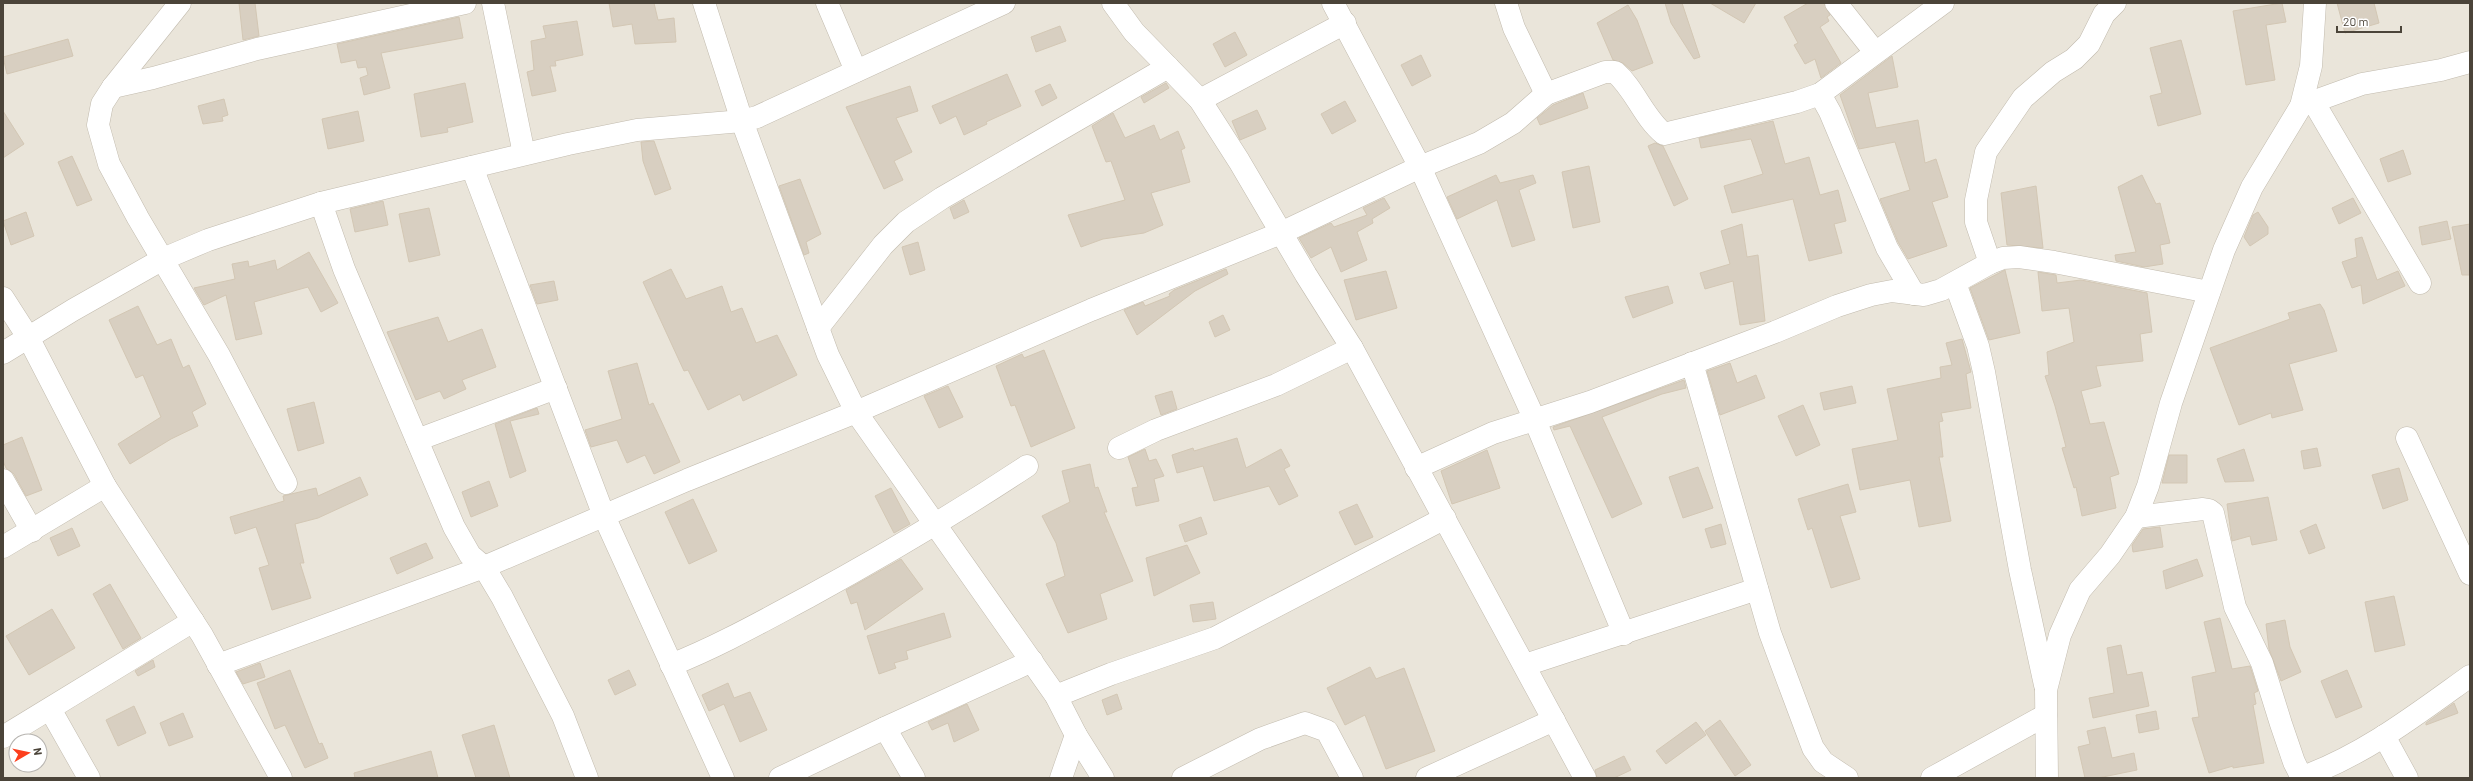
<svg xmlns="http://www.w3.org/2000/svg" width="2473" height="781" viewBox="0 0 2473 781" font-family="Barlow,sans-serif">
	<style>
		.residential { fill: #eae5da; fill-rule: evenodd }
		.building { fill: #d8cfc1; stroke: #d3c7b4 }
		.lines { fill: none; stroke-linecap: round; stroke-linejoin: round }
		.minor-casing { stroke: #c2bbae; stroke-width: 23 }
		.minor { stroke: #fff; stroke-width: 22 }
	</style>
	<rect width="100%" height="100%" fill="#f6f3ec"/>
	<!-- residential -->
	<path class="residential" d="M 3,3 L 2470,3 L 2470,778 L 3,778 ZM 16,741 L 40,741 L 40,765 L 16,765 Z"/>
	<!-- building -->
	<g class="building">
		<polygon points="239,3 255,3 259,36 243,40"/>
		<polygon points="609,3 654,3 658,20 674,18 676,42 635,44 632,24 613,27"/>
		<polygon points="1665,3 1682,3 1700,57 1694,59 1671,23"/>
		<polygon points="1710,3 1756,3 1744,23"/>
		<polygon points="1808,3 1824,3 1830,15 1827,17 1829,21 1820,27 1841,63 1821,78 1815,59 1805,64 1794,45 1798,43 1784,17"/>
		<polygon points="2282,3 2286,22 2266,25 2275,80 2246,85 2233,11"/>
		<polygon points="2337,3 2374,3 2379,23 2345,33"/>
		<polygon points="1628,5 1637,20 1653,63 1632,71 1623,63 1613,60 1597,23"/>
		<polygon points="459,17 463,38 381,53 390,88 364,95 360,78 368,75 366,67 358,68 356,60 341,63 337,44"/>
		<polygon points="577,21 583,55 555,61 556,66 550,66 556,91 532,96 527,72 534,70 531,41 546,38 543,26"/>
		<polygon points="1060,26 1066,41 1036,52 1031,37"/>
		<polygon points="1235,32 1247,55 1225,67 1213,44"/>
		<polygon points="68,39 73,56 7,74 3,57"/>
		<polygon points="2181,40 2201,114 2158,126 2150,96 2162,93 2150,48"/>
		<polygon points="1421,55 1431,76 1412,86 1401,65"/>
		<polygon points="1892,56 1898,87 1868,93 1876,128 1918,120 1925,163 1936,159 1948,197 1932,202 1947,246 1908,259 1898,242 1880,199 1910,190 1895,142 1859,149 1840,95"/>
		<polygon points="1007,74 1021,106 986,122 987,124 964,135 956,116 940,124 932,106"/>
		<polygon points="465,83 473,122 447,128 448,132 421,137 414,94"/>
		<polygon points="1166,83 1169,88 1144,103 1141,97"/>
		<polygon points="1050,84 1057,98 1042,106 1035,91"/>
		<polygon points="910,86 918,111 896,118 912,152 894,161 903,180 884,189 846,107"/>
		<polygon points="1583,93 1588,108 1540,125 1537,118 1553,105"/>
		<polygon points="224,99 228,115 222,117 223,121 203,124 198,106"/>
		<polygon points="1345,101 1356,121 1332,134 1321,114"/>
		<polygon points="1257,110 1266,129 1240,140 1232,121"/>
		<polygon points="3,111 24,144 3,158"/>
		<polygon points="358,111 364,141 328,149 322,119"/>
		<polygon points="1113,113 1125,138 1154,125 1160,140 1178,131 1185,148 1181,150 1190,182 1151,193 1163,225 1144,233 1103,239 1081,247 1068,215 1125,200 1111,161 1106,162 1092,126"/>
		<polygon points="1773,121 1785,164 1809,157 1820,195 1838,190 1846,221 1834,224 1842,253 1809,261 1793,199 1732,213 1724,186 1763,174 1751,139 1701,148 1699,138"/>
		<polygon points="654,141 671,189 655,195 643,161 641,142"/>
		<polygon points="1655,143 1663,146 1688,199 1674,206 1648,146"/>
		<polygon points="2403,150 2411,174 2388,182 2380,159"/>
		<polygon points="72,156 92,200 77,206 58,162"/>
		<polygon points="1589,166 1600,222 1573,228 1562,172"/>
		<polygon points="1496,175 1500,183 1533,175 1536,183 1519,190 1535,240 1512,247 1497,200 1457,219 1447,197"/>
		<polygon points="2142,175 2156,204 2160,203 2170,243 2160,245 2163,264 2144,267 2116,261 2115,255 2136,252 2118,187"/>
		<polygon points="800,179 821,234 806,242 809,253 804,255 779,186"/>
		<polygon points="2036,186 2043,248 2007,245 2001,193"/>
		<polygon points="1384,198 1390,208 1372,219 1373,223 1357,232 1367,260 1341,272 1331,247 1311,258 1299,238 1331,223 1334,227 1367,215 1363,208"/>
		<polygon points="2353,198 2361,213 2339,224 2332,208"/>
		<polygon points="964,200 969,212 954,219 950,208"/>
		<polygon points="383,201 388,225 355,232 350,209"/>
		<polygon points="429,208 440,255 409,262 399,214"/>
		<polygon points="26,212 34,236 11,245 3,221"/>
		<polygon points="2258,212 2268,227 2268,234 2250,246 2244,237 2253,215"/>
		<polygon points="2447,221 2451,239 2422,245 2419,227"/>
		<polygon points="1742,224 1747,257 1758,255 1765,321 1740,325 1733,281 1705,289 1700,273 1730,264 1721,231"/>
		<polygon points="2470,224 2470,275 2462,275 2452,227"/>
		<polygon points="2362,237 2377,280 2398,271 2405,286 2363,304 2361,285 2352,288 2342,262 2357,257 2355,239"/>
		<polygon points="918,242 925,270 910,275 902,247"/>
		<polygon points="309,252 338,303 321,312 308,287 254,302 262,334 236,340 226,295 204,305 194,288 235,279 232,264 248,261 249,267 275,260 277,270"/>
		<polygon points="671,269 686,299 722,286 731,312 742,308 756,343 777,335 797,375 743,401 740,394 708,410 688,370 684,371 643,282"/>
		<polygon points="1226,269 1228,274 1195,291 1137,335 1124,310 1143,302 1145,306 1170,296 1169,294 1174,290"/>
		<polygon points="2005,270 2020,333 1989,340 1970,288"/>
		<polygon points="1386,271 1397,308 1356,320 1344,280"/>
		<polygon points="2038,272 2056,275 2057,283 2081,280 2147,293 2152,332 2140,334 2143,361 2096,366 2101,386 2081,391 2090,424 2104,422 2119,474 2110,477 2116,508 2082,516 2076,487 2074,488 2062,448 2066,447 2055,406 2045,376 2049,375 2047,352 2074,342 2069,308 2042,311"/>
		<polygon points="554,281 558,300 537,304 530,285"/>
		<polygon points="1668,286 1673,303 1633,318 1625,297"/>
		<polygon points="2320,304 2324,310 2337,351 2289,364 2303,410 2272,418 2271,413 2239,425 2210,348 2290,319 2288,313"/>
		<polygon points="138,306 157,345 171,339 183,368 189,365 206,404 192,412 198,426 171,439 130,464 118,444 161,417 143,375 136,378 109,320"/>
		<polygon points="1223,315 1230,330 1215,337 1209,322"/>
		<polygon points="438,317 448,342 482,329 496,367 462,380 466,389 444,399 440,391 416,400 387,332"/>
		<polygon points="1962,339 1971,372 1966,374 1971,408 1941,413 1943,421 1939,422 1943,457 1939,457 1951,521 1919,527 1910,480 1860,490 1852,449 1898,440 1887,389 1941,378 1940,367 1952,365 1946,343"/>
		<polygon points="1044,350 1075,428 1031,447 1015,405 1011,406 996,366 1022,354 1024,358"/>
		<polygon points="637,363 649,405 653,403 680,462 654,474 645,455 627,463 617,440 591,447 585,430 622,419 608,371"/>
		<polygon points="1730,363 1737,383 1756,375 1765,398 1720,415 1707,371"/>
		<polygon points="1684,380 1686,388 1662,394 1602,417 1642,504 1612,518 1570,426 1554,430 1553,427"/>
		<polygon points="948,386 963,417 939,428 924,396"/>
		<polygon points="1852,386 1856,403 1824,410 1820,393"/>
		<polygon points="1172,391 1177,409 1161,415 1155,396"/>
		<polygon points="314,402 324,443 298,451 287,409"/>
		<polygon points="1803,405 1820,445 1796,456 1778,416"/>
		<polygon points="537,408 539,414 510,421 526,471 510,478 495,424"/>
		<polygon points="22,437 42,490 26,496 14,474 6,468 3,461 3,445"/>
		<polygon points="1237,438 1246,468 1281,449 1290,466 1284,469 1298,496 1279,505 1269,486 1214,501 1203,466 1177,473 1172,455 1193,448 1194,451"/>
		<polygon points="2317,448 2321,466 2304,469 2301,451"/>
		<polygon points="1145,449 1149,461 1156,459 1164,476 1154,479 1159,501 1136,506 1132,488 1138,487 1128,457"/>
		<polygon points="2244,449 2254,481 2225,482 2217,459"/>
		<polygon points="1487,450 1500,488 1452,504 1441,471"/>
		<polygon points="2169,455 2187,455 2187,483 2162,483"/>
		<polygon points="1090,464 1095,488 1098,487 1107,512 1104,512 1133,581 1100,594 1107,619 1068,633 1046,584 1065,576 1056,543 1042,516 1070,502 1062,471"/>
		<polygon points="1698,467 1713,508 1683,518 1669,477"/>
		<polygon points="2399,468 2408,500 2383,509 2372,475"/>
		<polygon points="360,477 368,495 318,518 295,524 304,563 300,563 311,598 272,610 259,568 269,565 256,527 235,534 230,517 284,501 283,496 316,488 318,496"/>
		<polygon points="489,481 498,506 471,517 462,492"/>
		<polygon points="1848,484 1856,512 1840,516 1860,579 1831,588 1812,528 1808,530 1798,499"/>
		<polygon points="891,488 910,524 894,533 875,496"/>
		<polygon points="2268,497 2277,540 2252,545 2250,536 2232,541 2227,504"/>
		<polygon points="693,499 717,551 689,564 665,512"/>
		<polygon points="1357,504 1373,537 1355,545 1339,512"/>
		<polygon points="1201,517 1207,534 1185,542 1179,525"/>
		<polygon points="1721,524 1726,544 1711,548 1705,529"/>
		<polygon points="2316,524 2325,548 2309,554 2300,531"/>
		<polygon points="2160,527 2163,547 2133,552 2132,545 2143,529"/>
		<polygon points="72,528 80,546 58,556 50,538"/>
		<polygon points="426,543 433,558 397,574 390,558"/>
		<polygon points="1187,545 1200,573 1154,596 1146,558"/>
		<polygon points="901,559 923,589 865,630 857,602 851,604 846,590"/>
		<polygon points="2197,559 2203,576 2166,589 2163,571"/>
		<polygon points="110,584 141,638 123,649 93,594"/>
		<polygon points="2394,596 2405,645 2375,652 2365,602"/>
		<polygon points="1213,602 1216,619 1193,622 1190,605"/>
		<polygon points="52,609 75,648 29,675 6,636"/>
		<polygon points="944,613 951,637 906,651 908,659 894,663 896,668 879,674 867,636"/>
		<polygon points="2220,618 2232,669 2250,666 2258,691 2254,693 2256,704 2253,705 2264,763 2233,768 2233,766 2209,773 2192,718 2199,717 2192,677 2216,672 2204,622"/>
		<polygon points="2285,620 2290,647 2301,672 2281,681 2269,649 2266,624"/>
		<polygon points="2121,645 2127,675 2142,672 2149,706 2093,718 2089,698 2114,693 2107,648"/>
		<polygon points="153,660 155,667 138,676 135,671"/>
		<polygon points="260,663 265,677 243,684 236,672"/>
		<polygon points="1370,667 1376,679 1404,668 1435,751 1386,769 1365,715 1345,725 1327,688"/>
		<polygon points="290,670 319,744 322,743 328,758 305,768 285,725 275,729 257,683"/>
		<polygon points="629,670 636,685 615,695 608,680"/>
		<polygon points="2347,670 2362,707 2336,718 2321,681"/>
		<polygon points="728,683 734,698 750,692 767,730 740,742 724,704 709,711 702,695"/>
		<polygon points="1117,694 1122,709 1107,715 1102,700"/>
		<polygon points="2454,703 2458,713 2426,725 2426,723"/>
		<polygon points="967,704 979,730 954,742 948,723 932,730 928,722"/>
		<polygon points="134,706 146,733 118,746 106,720"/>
		<polygon points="2156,711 2159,729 2139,733 2136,715"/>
		<polygon points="183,713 193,737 169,746 160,723"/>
		<polygon points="1720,720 1751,765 1735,776 1705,731"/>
		<polygon points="1696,722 1706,735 1666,764 1656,751"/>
		<polygon points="494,725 510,778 476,778 462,735"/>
		<polygon points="2105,727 2112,758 2134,753 2137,770 2098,778 2085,778 2078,747 2090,744 2087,731"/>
		<polygon points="431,751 438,778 355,778 354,773"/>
		<polygon points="1624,756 1631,770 1614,778 1597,778 1595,770"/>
	</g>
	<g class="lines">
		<defs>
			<g id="minor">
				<polyline points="180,3 113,87 102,104 98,125 109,164 138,218 219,355 286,483"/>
				<polyline points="493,3 524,154"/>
				<polyline points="704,3 742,121 828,355 856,412 1056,696 1076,735 1103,778"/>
				<polyline points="827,3 856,71"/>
				<polyline points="1113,3 1134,32 1200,100 1239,161 1306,275 1352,348 1585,778"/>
				<polyline points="1333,3 1420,167 1534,418 1624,634"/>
				<polyline points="1506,3 1514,28 1546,94"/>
				<polyline points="1836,3 1875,52"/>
				<polyline points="113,87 153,78 257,49 465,3"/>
				<polyline points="1820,94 1830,112 1887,248 1914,294"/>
				<polyline points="1200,100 1345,23"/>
				<polyline points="2313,101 2420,283"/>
				<polyline points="2301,106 2362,84 2441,70 2470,62"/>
				<polyline points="472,167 604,516 723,778"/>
				<polyline points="321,203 344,269 454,527 470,555 484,567 502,597 563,716 587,778"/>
				<polyline points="1990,263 1976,222 1976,200 1986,152 2023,98 2053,72 2074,59 2089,44 2104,14 2115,3"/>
				<polyline points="1955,283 1978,346 1984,372 2020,570 2045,685"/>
				<polyline points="3,298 28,337 105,486 202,635 281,778"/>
				<polyline points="818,328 883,245 906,222 942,198 1168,67"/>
				<polyline points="3,353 73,310 163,259 208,240 321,203 568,144 637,130 742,121 757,117 1004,3"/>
				<polyline points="1692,363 1770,633 1813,748 1823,762 1847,778"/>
				<polyline points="2407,438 2470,574"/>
				<polyline points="417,440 556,388"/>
				<polyline points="1119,448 1156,430 1276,385 1352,348"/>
				<polyline points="1416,468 1493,433 1590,402 1775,332 1837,306 1871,295 1892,291 1924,295 1941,290 1990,263 2003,258 2019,257 2054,262 2209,292"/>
				<polyline points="3,480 32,531"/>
				<polyline points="2136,517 2203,509 2209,510 2213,513 2235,607 2262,663 2281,724 2294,762 2302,778"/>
				<polyline points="3,547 105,486"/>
				<path d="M 218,665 L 484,567 L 687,480 L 856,412 L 1091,310 L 1281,233 L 1420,167 L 1479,143 L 1513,123 L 1546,94 L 1605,72 L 1615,72 C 1635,89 1643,117 1664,134 L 1797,102 L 1820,94 L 1943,3"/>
				<path d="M 671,665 C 719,646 763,621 808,597 C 883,556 956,513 1027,466"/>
				<polyline points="1525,665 1757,589"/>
				<polyline points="1056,696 1111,674 1215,638 1445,518"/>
				<polyline points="50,709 89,778"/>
				<polyline points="885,728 914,778"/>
				<polyline points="2384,736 2407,778"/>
				<polyline points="3,737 193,621"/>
				<polyline points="780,778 885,728 1032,661"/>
				<polyline points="1061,778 1076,735"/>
				<polyline points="1183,778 1260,739 1305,723 1327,731 1352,778"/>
				<polyline points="1427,778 1554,720"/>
				<polyline points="1932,778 2046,715"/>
				<polyline points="2047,778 2046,690 2060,635 2080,590 2110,555 2136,517 2148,486 2171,403 2224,250 2252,187 2301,106 2311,66 2315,3"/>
				<path d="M 2300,778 C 2363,756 2417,714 2470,676"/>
			</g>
		</defs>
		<!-- minor casing -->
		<use href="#minor" class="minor-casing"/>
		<!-- minor -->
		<use href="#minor" class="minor"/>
	</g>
	<!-- border -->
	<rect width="2473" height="781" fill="none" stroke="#4b4439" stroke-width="8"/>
	<!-- north arrow -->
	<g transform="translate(28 753) rotate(81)"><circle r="19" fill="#ffffff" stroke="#b7b4b0"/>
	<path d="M0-3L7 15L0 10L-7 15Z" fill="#fc3f1d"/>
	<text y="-6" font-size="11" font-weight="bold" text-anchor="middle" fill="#4b4439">N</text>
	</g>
	<!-- scale -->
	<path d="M2337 26v6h64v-6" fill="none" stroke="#4b4439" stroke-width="2"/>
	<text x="2343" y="26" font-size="12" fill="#4b4439" stroke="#ffffff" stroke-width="3" paint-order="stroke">20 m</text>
</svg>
